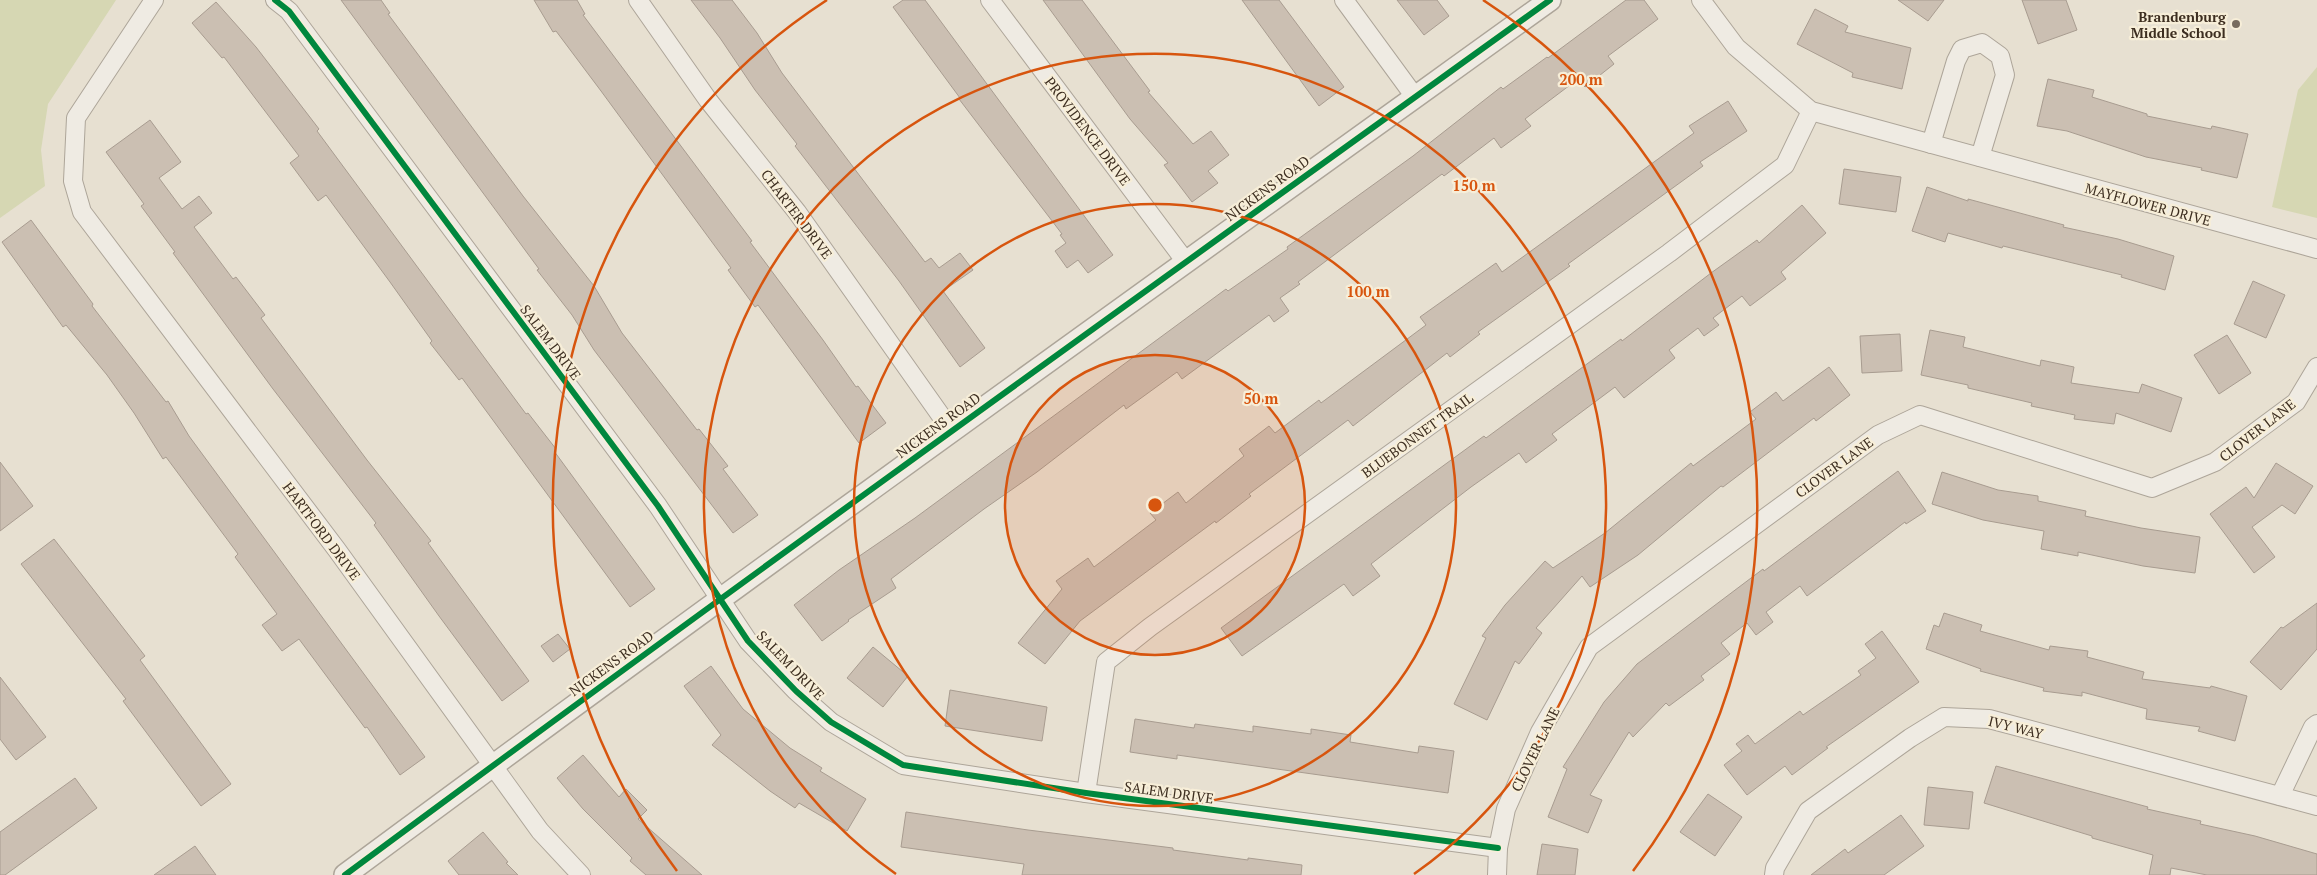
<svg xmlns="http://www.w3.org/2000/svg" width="2317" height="875" viewBox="0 0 2317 875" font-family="'PT Serif',serif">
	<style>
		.green { fill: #d6d7b3 }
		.building { fill: #cbbfb2; stroke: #a89c90 }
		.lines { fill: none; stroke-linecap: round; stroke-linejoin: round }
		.minor-casing { stroke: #ada599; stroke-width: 20 }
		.tertiary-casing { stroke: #ada599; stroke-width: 24 }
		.minor { stroke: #efebe3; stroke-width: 18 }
		.tertiary { stroke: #efebe3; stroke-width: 21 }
		.cycleway-casing { stroke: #f7eed8; stroke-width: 9 }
		.cycleway { stroke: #00873e; stroke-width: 6 }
		.ring { fill: none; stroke: #d7550e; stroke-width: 2.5 }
		.poi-dot { fill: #786c5e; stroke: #f7eed8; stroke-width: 2 }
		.labels { text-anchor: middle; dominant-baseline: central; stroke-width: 4.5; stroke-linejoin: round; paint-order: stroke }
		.poi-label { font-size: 14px; font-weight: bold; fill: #3d2e20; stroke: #f7eed8; text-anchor: end }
		.street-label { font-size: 14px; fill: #3d2e20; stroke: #f7eed8 }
		.centre { fill: #d7550e; stroke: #f7eed8; stroke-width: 2.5 }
		.ring-label { font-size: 15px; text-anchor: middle; font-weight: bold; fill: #d7550e; stroke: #f7eed8; stroke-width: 4.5; stroke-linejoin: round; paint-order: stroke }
	</style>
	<rect width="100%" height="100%" fill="#e7e0d1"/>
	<!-- green -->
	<g class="green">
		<polygon points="0,0 116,0 48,104 41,150 45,186 0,218"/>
		<polygon points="2317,67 2317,218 2272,207 2298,90"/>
	</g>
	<!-- building -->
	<g class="building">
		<polygon points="341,0 381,0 390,13 388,14 523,196 594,286 622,333 697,430 699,429 728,466 723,469 758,515 733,533 594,350 572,315 537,270 539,269"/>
		<polygon points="534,0 577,0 585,14 583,15 752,241 750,242 823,340 856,387 858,386 886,423 859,443 758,305 755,307 728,270 731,268 601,91 556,31 553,32"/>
		<polygon points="691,0 732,0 757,33 782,73 925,262 931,258 939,268 960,253 973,270 943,291 985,348 960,367 899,281 795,146 797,144 755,90 720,38"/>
		<polygon points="903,0 925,0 1113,255 1088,273 1078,260 1067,268 1055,251 1066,243 1060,235 1062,234 959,99 960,98 893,7"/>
		<polygon points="1043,0 1082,0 1150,91 1148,92 1193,144 1211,131 1229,155 1208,171 1218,183 1192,202 1164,165 1168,163 1130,119"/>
		<polygon points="1242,0 1279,0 1344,87 1319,106"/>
		<polygon points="1397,0 1437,0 1449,16 1424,35"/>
		<polygon points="1626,0 1644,0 1658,19 1608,56 1614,64 1585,87 1578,79 1525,119 1531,126 1501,148 1494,138 1444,176 1442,174 1298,282 1300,284 1280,298 1289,311 1274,322 1269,315 1182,379 1177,372 1126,409 1124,405 1037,472 984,509 891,579 896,588 848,620 849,621 822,641 794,605 839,570 915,518 1226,289 1228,291 1288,249 1287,247 1413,156 1501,87 1503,89 1547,57 1548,58"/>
		<polygon points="1898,0 1944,0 1928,21"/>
		<polygon points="2022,0 2066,0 2077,30 2038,44"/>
		<polygon points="216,2 256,47 319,129 317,131 526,414 528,413 556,449 554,451 655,589 630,607 462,378 459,380 430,343 432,341 390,282 326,195 318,201 290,163 299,156 224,57 222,58 192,23"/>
		<polygon points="1815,9 1848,26 1845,32 1911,48 1902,89 1852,77 1853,73 1797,44"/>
		<polygon points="2048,79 2094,90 2092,97 2147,114 2147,116 2211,129 2212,126 2248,134 2237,178 2201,170 2202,168 2146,157 2067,131 2037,126"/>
		<polygon points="1728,101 1747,131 1700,162 1703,166 1568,264 1570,266 1478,332 1480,334 1450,357 1447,353 1353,426 1348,420 1249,494 1251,496 1216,523 1215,521 1080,621 1045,664 1018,643 1062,589 1056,581 1088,558 1094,567 1156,520 1150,513 1178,492 1186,503 1244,456 1239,449 1269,426 1275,433 1319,400 1321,403 1426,325 1420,317 1496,263 1502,272 1694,133 1689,126"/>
		<polygon points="150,120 181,162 159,178 182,209 199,196 212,213 194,227 233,279 236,277 265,315 261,318 367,460 431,541 428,543 529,681 502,701 439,616 374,525 376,523 273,389 173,253 175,252 141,206 144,204 106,152"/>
		<polygon points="1844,169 1901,177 1896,212 1839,204"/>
		<polygon points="1927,187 1968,201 1968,199 2064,225 2063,227 2118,239 2174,256 2165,290 2121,277 2122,275 2003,246 2002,248 1948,233 1945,242 1912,231"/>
		<polygon points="1802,205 1826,233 1781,272 1786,279 1750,306 1742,296 1713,318 1719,325 1704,336 1698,328 1669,350 1675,358 1624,398 1615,387 1552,434 1557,440 1526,463 1519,453 1471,487 1371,564 1380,576 1353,596 1344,584 1242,656 1221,628 1484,436 1486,438 1621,339 1622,341 1711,273 1757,240 1759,243"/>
		<polygon points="31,220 93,304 92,306 166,402 168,401 189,436 425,757 400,775 367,727 365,728 299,639 282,651 262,625 277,614 235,557 238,554 166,457 163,459 134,413 107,375 66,325 63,327 2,242"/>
		<polygon points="2253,281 2285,295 2266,338 2234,324"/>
		<polygon points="1930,330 1965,337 1963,347 2040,366 2041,360 2074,367 2071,383 2139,393 2142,384 2182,398 2171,432 2116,413 2114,424 2074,419 2075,415 2031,406 2032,403 1968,388 1968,385 1921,375"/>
		<polygon points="1900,334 1902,371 1862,373 1860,336"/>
		<polygon points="2227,335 2251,373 2219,394 2194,355"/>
		<polygon points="1829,367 1850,395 1816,421 1814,418 1723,487 1721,486 1638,555 1590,587 1582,576 1536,628 1542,633 1519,664 1515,661 1487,720 1454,704 1486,638 1482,636 1505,605 1545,561 1553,568 1605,533 1691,463 1693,466 1756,419 1750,412 1776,392 1783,401"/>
		<polygon points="0,462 33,506 0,531"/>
		<polygon points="2276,463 2313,486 2295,514 2282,505 2252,527 2275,557 2254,573 2210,514 2246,487 2254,498"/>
		<polygon points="1898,471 1926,511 1906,524 1905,522 1807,596 1800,586 1766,612 1773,622 1756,635 1747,623 1721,643 1730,654 1701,676 1704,680 1669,706 1666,703 1633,737 1629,732 1590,795 1602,800 1588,833 1548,817 1567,769 1563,767 1604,702 1637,664 1763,569 1764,571"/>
		<polygon points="1942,472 1998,490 2038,496 2038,501 2086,511 2085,516 2141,528 2200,537 2195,573 2143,566 2078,552 2078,556 2041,549 2044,531 1983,520 1932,504"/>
		<polygon points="54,539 145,656 140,660 231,784 201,806 123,701 126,699 21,564"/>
		<polygon points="2317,603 2317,649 2281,690 2250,662 2281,627 2283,628"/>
		<polygon points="1944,613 1982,625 1980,631 2049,650 2050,646 2088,651 2087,657 2144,672 2142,679 2210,688 2211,686 2247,696 2235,741 2198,731 2200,727 2146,719 2147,709 2082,692 2082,696 2043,691 2044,688 1980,671 1981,669 1926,649 1934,625 1939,627"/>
		<polygon points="1882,631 1919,682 1826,747 1828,748 1792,775 1785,766 1747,795 1724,765 1742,751 1736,744 1748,735 1755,744 1800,711 1803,715 1861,675 1858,671 1876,658 1865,644"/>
		<polygon points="558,634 570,649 553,662 541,646"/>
		<polygon points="873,647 908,676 883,707 847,678"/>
		<polygon points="711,666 743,709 790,748 822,768 820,771 866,799 847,831 799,803 795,808 770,791 712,745 721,735 684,686"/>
		<polygon points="0,677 46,737 16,760 0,739"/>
		<polygon points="950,690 1047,707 1042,741 945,726"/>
		<polygon points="1135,719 1194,728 1195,724 1253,732 1253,726 1311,734 1311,729 1351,735 1350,742 1418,753 1419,746 1454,751 1448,793 1177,755 1177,759 1130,752"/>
		<polygon points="583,755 619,797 626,789 647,810 638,819 702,875 646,875 630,861 632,858 583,809 557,778"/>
		<polygon points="1996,766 2148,807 2147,809 2201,821 2200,824 2255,836 2317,854 2317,875 2207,875 2171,868 2170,875 2149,875 2153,855 2092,838 2092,836 1984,803"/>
		<polygon points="75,778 97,808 5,875 0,875 0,832"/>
		<polygon points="1928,787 1973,792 1969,829 1924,825"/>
		<polygon points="1708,794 1742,817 1715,856 1680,832"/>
		<polygon points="906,812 1028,830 1173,848 1173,850 1248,860 1248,858 1302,865 1301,875 1022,875 1024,864 901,847"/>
		<polygon points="1901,815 1924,846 1884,875 1811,875 1845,849 1848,853"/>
		<polygon points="483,832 508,862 506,863 518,875 459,875 448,861"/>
		<polygon points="1542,844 1578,849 1575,875 1537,875"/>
		<polygon points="195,846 216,875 154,875"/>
	</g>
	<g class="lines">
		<defs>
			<g id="minor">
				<polyline points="154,0 76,118 73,181 82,212 337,550 540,831 581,875"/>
				<polyline points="275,0 289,11 658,506 748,641 796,691 831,722 903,765 1086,793 1498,848"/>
				<polyline points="638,0 708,100 797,212 951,430"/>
				<polyline points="990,0 1186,262"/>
				<polyline points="1344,0 1415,97"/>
				<polyline points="1701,0 1736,47 1811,111 2317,249"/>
				<polyline points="1931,144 1956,61 1962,49 1982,43 2000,56 2005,75 1980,157"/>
				<polyline points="1086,793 1106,662 1150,627 1669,253 1785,165 1811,111"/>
				<polyline points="2280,796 2313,727 2317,724"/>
				<polyline points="1497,875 1498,848 1506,809 1540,732 1589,647 1878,435 1920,415 2152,488 2215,462 2296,402 2317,367"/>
				<polyline points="1774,875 1775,868 1808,811 1910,738 1944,717 1989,719 2317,806"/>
			</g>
			<path id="tertiary" d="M 345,875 C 744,579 1147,290 1550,0"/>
		</defs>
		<!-- minor casing -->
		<use href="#minor" class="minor-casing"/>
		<!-- tertiary casing -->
		<use href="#tertiary" class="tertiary-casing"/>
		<!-- minor -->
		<use href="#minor" class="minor"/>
		<!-- tertiary -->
		<use href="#tertiary" class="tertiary"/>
		<defs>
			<g id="cycleway">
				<polyline points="275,0 289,11 658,506 748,641 796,691 831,722 903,765 1086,793 1498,848"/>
				<path d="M 345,875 C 744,579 1147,290 1550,0"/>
			</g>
		</defs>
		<!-- cycleway casing -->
		<use href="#cycleway" class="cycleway-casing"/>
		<!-- cycleway -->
		<use href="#cycleway" class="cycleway"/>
	</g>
	<!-- distance rings -->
	<circle cx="1155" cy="505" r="150" fill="#d7550e" fill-opacity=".12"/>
	<g class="ring">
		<circle cx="1155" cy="505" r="150"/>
		<circle cx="1155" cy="505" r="301"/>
		<path d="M896 874A451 451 0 1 1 1414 874"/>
		<path d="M677 871A602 602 0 0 1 827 0M1483 0A602 602 0 0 1 1633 871"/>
	</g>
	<!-- markers -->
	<circle class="poi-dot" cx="2236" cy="24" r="5"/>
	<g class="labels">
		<!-- poi labels -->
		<g class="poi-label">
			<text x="2226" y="16">Brandenburg<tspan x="2226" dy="16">Middle School</tspan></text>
		</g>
		<!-- street labels -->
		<g class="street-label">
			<text transform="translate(1088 131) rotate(53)">PROVIDENCE DRIVE</text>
			<text transform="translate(1267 188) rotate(-36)">NICKENS ROAD</text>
			<text transform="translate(2148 204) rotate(15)">MAYFLOWER DRIVE</text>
			<text transform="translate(797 214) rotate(53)">CHARTER DRIVE</text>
			<text transform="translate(551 342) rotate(53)">SALEM DRIVE</text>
			<text transform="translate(938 425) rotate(-36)">NICKENS ROAD</text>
			<text transform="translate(2257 430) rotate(-38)">CLOVER LANE</text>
			<text transform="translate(1417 435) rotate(-36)">BLUEBONNET TRAIL</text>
			<text transform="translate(1834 467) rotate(-36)">CLOVER LANE</text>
			<text transform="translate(322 531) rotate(53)">HARTFORD DRIVE</text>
			<text transform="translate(611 663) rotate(-36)">NICKENS ROAD</text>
			<text transform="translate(791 665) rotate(46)">SALEM DRIVE</text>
			<text transform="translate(2016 727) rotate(14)">IVY WAY</text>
			<text transform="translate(1535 749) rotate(-64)">CLOVER LANE</text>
			<text transform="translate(1169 792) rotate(8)">SALEM DRIVE</text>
		</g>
	</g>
	<circle cx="1155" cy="505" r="8" class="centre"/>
	<g class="ring-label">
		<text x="1581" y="85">200 m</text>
		<text x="1474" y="191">150 m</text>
		<text x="1368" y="297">100 m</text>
		<text x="1261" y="404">50 m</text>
	</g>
</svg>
